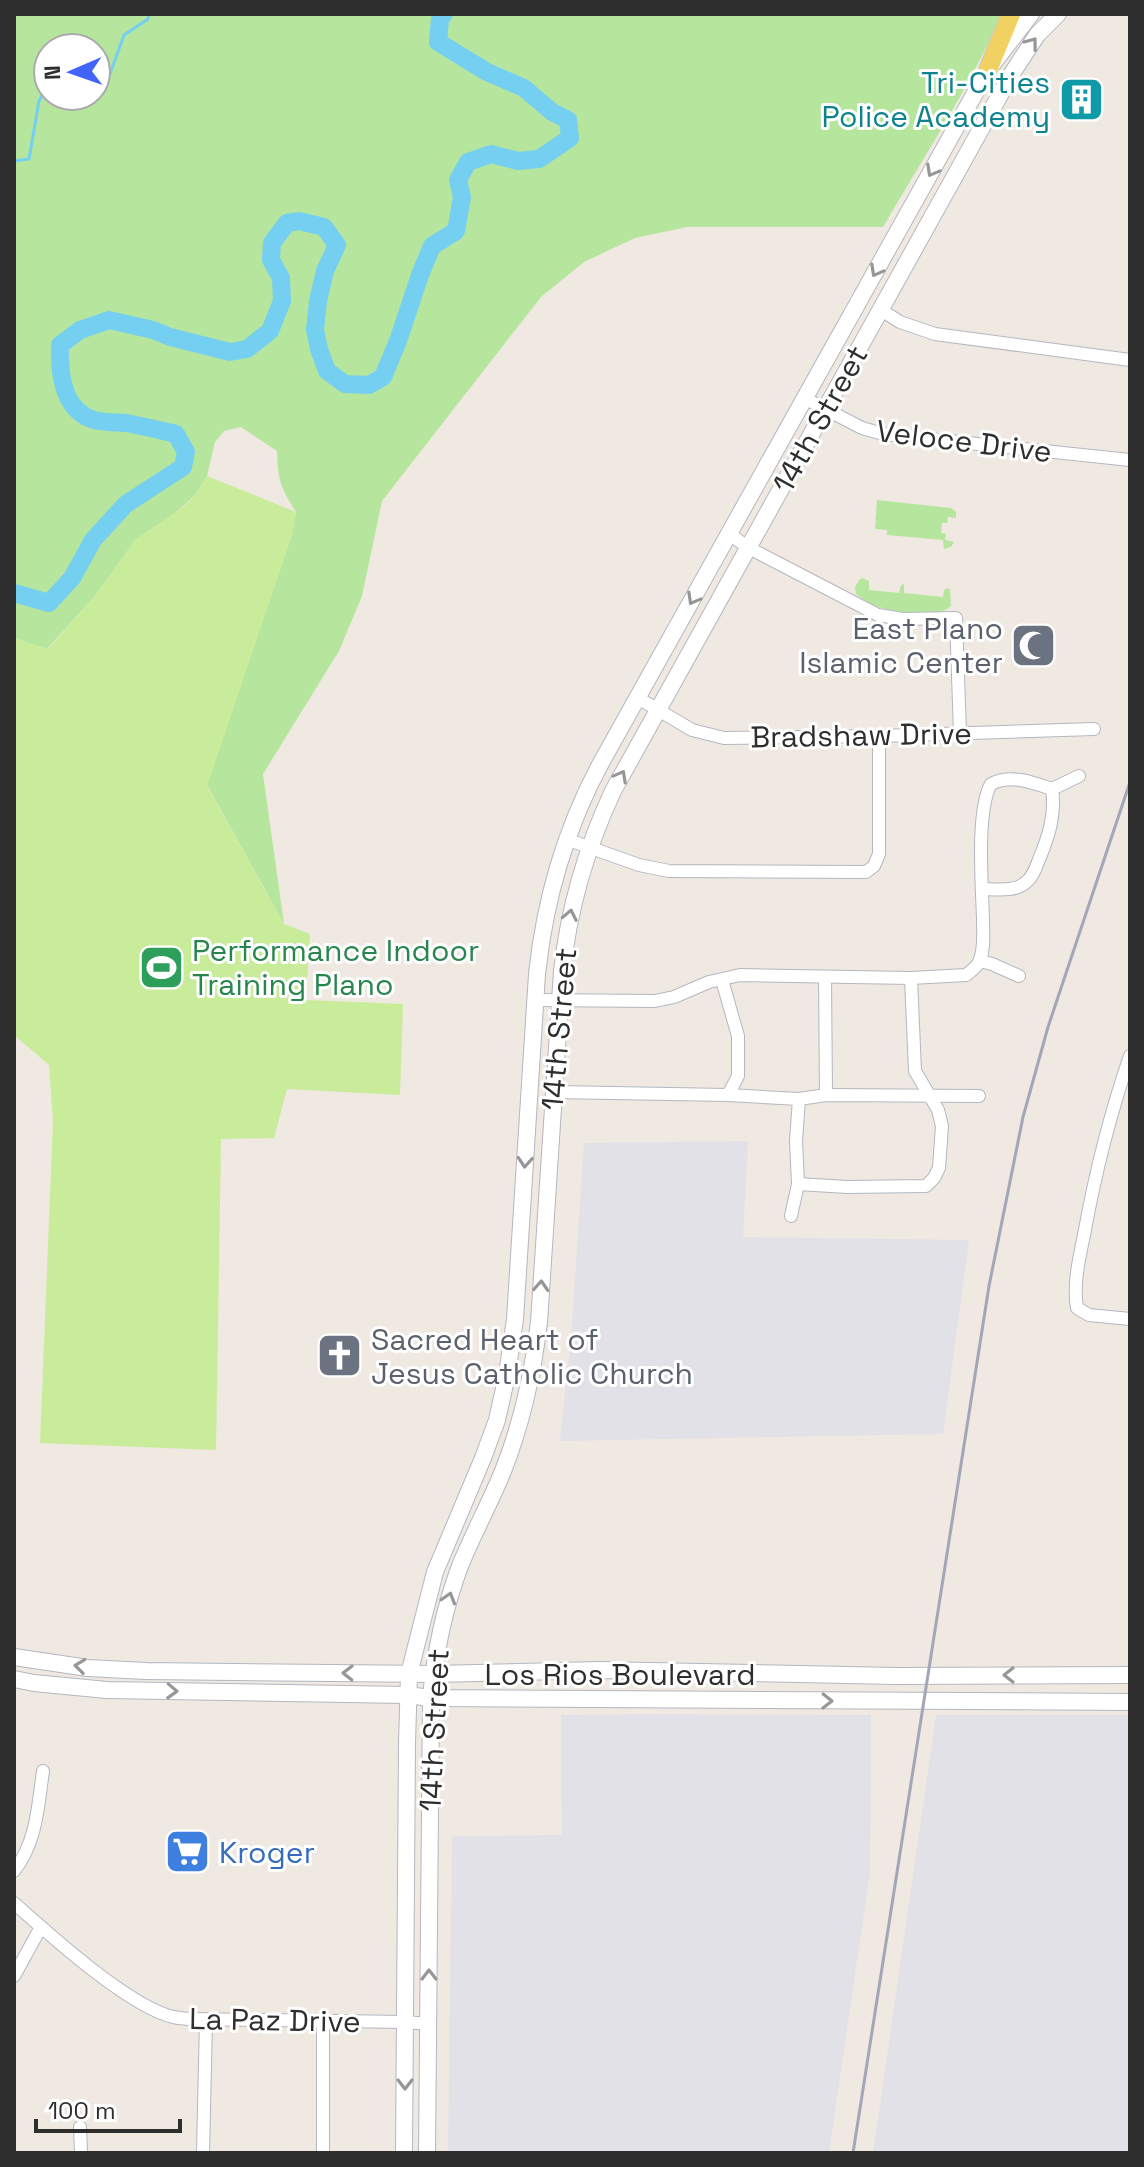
<svg xmlns="http://www.w3.org/2000/svg" width="1144" height="2167" viewBox="0 0 1144 2167" font-family="'Space Grotesk',sans-serif">
	<style>
		.industrial { fill: #e3e1e8 }
		.green { fill: #b6e59e; fill-rule: evenodd }
		.pitch { fill: #c9ec9a }
		.lines { fill: none; stroke-linecap: round; stroke-linejoin: round }
		.stream { stroke: #75cff0; stroke-width: 3 }
		.river { stroke: #75cff0; stroke-width: 18 }
		.minor-casing { stroke: #b4b7c1; stroke-width: 14 }
		.secondary-casing { stroke: #b4b7c1; stroke-width: 18 }
		.primary-casing { stroke: #c9c9c9; stroke-width: 20 }
		.minor { stroke: #fff; stroke-width: 12 }
		.secondary { stroke: #fff; stroke-width: 16 }
		.primary { stroke: #f2d163; stroke-width: 18 }
		.rail { stroke: #a3a6b8; stroke-width: 3 }
		.oneway { stroke: #969696 }
		.labels { text-anchor: middle; dominant-baseline: central; stroke-width: 6; stroke-linejoin: round; paint-order: stroke }
		.culture-label { font-size: 30px; fill: #0d838f; stroke: #fff; text-anchor: end }
		.street-label { font-size: 30px; fill: #2e2e2e; stroke: #fff }
		.worship-label { font-size: 30px; fill: #5b616d; stroke: #fff; text-anchor: end }
		.leisure-label { font-size: 30px; fill: #27864d; stroke: #fff; text-anchor: start }
		.shop-label { font-size: 30px; fill: #366cbe; stroke: #fff; text-anchor: start }
	</style>
	<rect width="100%" height="100%" fill="#efe9e1"/>
	<!-- industrial -->
	<g class="industrial">
		<polygon points="748,1141 743,1237 969,1240 943,1434 560,1441 572,1325 584,1143"/>
		<polygon points="644,1714 871,1715 870,1872 829,2153 448,2153 452,1836 562,1835 561,1715"/>
		<polygon points="936,1715 1130,1715 1130,2153 873,2153"/>
	</g>
	<!-- green -->
	<g class="green">
		<path d="M 14,14 L 1002,14 C 969,88 924,157 883,227 L 687,227 L 635,238 L 584,262 L 541,297 L 382,501 L 362,596 L 339,651 L 263,774 L 284,924 L 207,785 L 292,534 L 296,512 C 280,486 278,481 277,451 L 241,427 L 224,431 L 215,442 L 207,476 L 196,494 L 173,515 L 136,539 L 95,596 L 47,649 L 14,638 ZM 48,48 L 96,48 L 96,96 L 48,96 Z"/>
		<polygon points="877,500 951,508 956,512 956,518 948,517 947,523 942,523 941,533 946,534 945,540 954,542 951,547 944,549 943,540 887,535 887,530 875,529"/>
		<path d="M 863,578 L 869,581 L 869,590 L 899,593 L 901,585 L 904,584 L 904,593 L 943,597 L 944,590 L 948,588 L 950,590 L 951,606 C 943,613 937,612 926,613 C 900,613 877,611 856,594 L 855,587 L 860,579 Z"/>
	</g>
	<!-- pitch -->
	<polygon class="pitch" points="207,476 296,512 292,534 207,786 284,924 310,934 306,1000 403,1004 400,1095 287,1089 274,1138 221,1139 216,1450 40,1443 53,1121 49,1065 14,1035 14,638 48,649 95,596 136,539 183,507 196,494"/>
	<g class="lines">
		<!-- stream -->
		<g class="stream">
			<polyline points="96,87 107,82 124,35 148,19 149,14"/>
			<polyline points="14,161 29,159 39,101 48,85"/>
			<polyline points="878,624 883,626"/>
		</g>
		<!-- river -->
		<path class="river" d="M 14,593 L 49,603 L 72,578 L 93,540 L 126,504 L 183,467 L 186,452 L 176,434 C 159,430 143,426 126,423 C 116,422 104,423 94,420 C 62,410 59,373 60,345 L 80,330 L 109,320 L 153,330 L 170,337 L 230,352 L 247,349 L 270,331 L 282,301 L 281,278 L 271,260 L 272,243 L 287,223 L 299,221 L 324,227 L 337,245 L 325,271 L 318,301 L 315,330 L 319,349 L 327,371 L 345,384 L 369,385 L 383,377 L 398,341 L 420,275 L 432,246 L 456,231 L 462,197 L 458,180 L 468,162 L 491,154 L 518,161 L 539,159 L 570,138 L 568,120 L 552,112 L 524,88 L 487,72 L 438,42 L 440,19 L 444,14"/>
		<defs>
			<g id="minor">
				<polyline points="881,310 900,322 935,334 1130,360"/>
				<polyline points="804,398 862,428 883,434 1130,460"/>
				<polyline points="729,534 749,548 878,615 903,619 956,618 960,733"/>
				<polyline points="638,698 692,730 724,738 879,736 1094,729"/>
				<polyline points="1052,789 1079,776"/>
				<polyline points="566,839 639,865 669,871 866,872 874,866 879,854 879,736"/>
				<polyline points="980,961 992,964 1019,976"/>
				<polyline points="825,977 826,1095"/>
				<polyline points="722,980 738,1036 738,1076 728,1095"/>
				<path d="M 536,1000 L 655,1001 L 674,997 L 709,982 L 740,975 L 911,978 L 966,975 C 971,971 976,968 979,962 C 985,950 983,932 983,919 C 982,886 976,810 991,784 C 1011,774 1032,782 1052,789 C 1056,816 1048,838 1038,862 C 1035,870 1032,878 1025,883 C 1015,892 995,889 982,889"/>
				<path d="M 1130,1056 C 1110,1114 1095,1174 1084,1235 C 1079,1259 1073,1284 1077,1308 L 1089,1315 L 1130,1319"/>
				<polyline points="554,1092 728,1095 799,1099 826,1095 979,1096"/>
				<polyline points="798,1184 847,1187 926,1186 934,1178 939,1168 942,1126 938,1110 915,1071 911,978"/>
				<polyline points="791,1216 798,1184 796,1141 799,1099"/>
				<path d="M 14,1871 C 37,1842 38,1805 43,1771"/>
				<path d="M 14,1903 C 50,1935 128,2006 173,2017 C 179,2018 185,2019 192,2019 L 405,2022 L 429,2024"/>
				<polyline points="14,1976 41,1927"/>
				<polyline points="80,2127 81,2153"/>
				<polyline points="203,2153 206,2020"/>
				<polyline points="323,2153 323,2022"/>
			</g>
			<g id="secondary">
				<polyline points="14,1657 88,1668 146,1671 433,1674 599,1670 896,1676 1130,1675"/>
				<polyline points="14,1679 34,1683 107,1690 407,1695 431,1698 1130,1702"/>
				<path d="M 404,2153 L 407,1744 L 409,1674 L 435,1572 L 483,1458 L 497,1420 L 507,1375 L 515,1319 L 537,974 C 545,899 566,827 602,761 L 988,70 L 1031,14"/>
				<path d="M 427,2153 L 431,1698 C 435,1652 444,1609 460,1566 C 473,1534 490,1503 503,1471 C 522,1423 533,1373 539,1322 L 562,971 C 569,907 586,849 613,791 L 1011,75 L 1037,35 L 1058,14"/>
			</g>
			<polyline id="primary" points="988,70 1011,14"/>
		</defs>
		<!-- minor casing -->
		<use href="#minor" class="minor-casing"/>
		<!-- secondary casing -->
		<use href="#secondary" class="secondary-casing"/>
		<!-- primary casing -->
		<use href="#primary" class="primary-casing"/>
		<!-- minor -->
		<use href="#minor" class="minor"/>
		<!-- secondary -->
		<use href="#secondary" class="secondary"/>
		<!-- primary -->
		<use href="#primary" class="primary"/>
		<!-- rail -->
		<polyline class="rail" points="853,2153 989,1286 1023,1117 1048,1027 1130,782"/>
	</g>
	<!-- one-way arrows -->
	<defs><path id="oneway-chevron" d="M-2-3.5L2.5 0L-2 3.5" fill="none" stroke-width="1.6" stroke-linecap="round" stroke-linejoin="round" transform="scale(2)"/></defs>
	<g class="oneway">
		<use href="#oneway-chevron" transform="translate(1032 43) rotate(-53)"/>
		<use href="#oneway-chevron" transform="translate(932 171) rotate(119)"/>
		<use href="#oneway-chevron" transform="translate(876 271) rotate(119)"/>
		<use href="#oneway-chevron" transform="translate(693 599) rotate(119)"/>
		<use href="#oneway-chevron" transform="translate(621 776) rotate(-61)"/>
		<use href="#oneway-chevron" transform="translate(570 915) rotate(-79)"/>
		<use href="#oneway-chevron" transform="translate(525 1162) rotate(94)"/>
		<use href="#oneway-chevron" transform="translate(541 1286) rotate(-86)"/>
		<use href="#oneway-chevron" transform="translate(449 1598) rotate(-73)"/>
		<use href="#oneway-chevron" transform="translate(80 1666) rotate(-173)"/>
		<use href="#oneway-chevron" transform="translate(348 1673) rotate(-179)"/>
		<use href="#oneway-chevron" transform="translate(1009 1675) rotate(180)"/>
		<use href="#oneway-chevron" transform="translate(172 1691) rotate(2)"/>
		<use href="#oneway-chevron" transform="translate(827 1701) rotate(1)"/>
		<use href="#oneway-chevron" transform="translate(429 1975) rotate(-90)"/>
		<use href="#oneway-chevron" transform="translate(405 2084) rotate(90)"/>
	</g>
	<!-- icons -->
	<defs>
		<symbol id="building-square" viewBox="-11 -11 22 22"><rect x="-9" y="-9" width="18" height="18" rx="4" fill="#0f9aa8" stroke="#fff"/><path d="M-4-6H4V6H1V3H-1V6H-4ZM-2.5-4.3h1.7v1.8h-1.7ZM.8-4.3h1.7v1.8H.8ZM-2.5-1h1.7V.8h-1.7ZM.8-1h1.7V.8H.8Z" fill="#fff"/></symbol>
		<symbol id="mosque-square" viewBox="-11 -11 22 22"><rect x="-9" y="-9" width="18" height="18" rx="4" fill="#6b7280" stroke="#fff"/><path d="M3.5-4.9A6 6 0 1 0 3.5 4.9A5 5 0 1 1 3.5-4.9Z" fill="#fff"/></symbol>
		<symbol id="stadium-square" viewBox="-11 -11 22 22"><rect x="-9" y="-9" width="18" height="18" rx="4" fill="#2e9e5b" stroke="#fff"/><path d="M0-5a6.5 5 0 1 0 0 10a6.5 5 0 1 0 0-10ZM-3.5-1.8h7v3.6h-7Z" fill="#fff"/></symbol>
		<symbol id="church-square" viewBox="-11 -11 22 22"><rect x="-9" y="-9" width="18" height="18" rx="4" fill="#6b7280" stroke="#fff"/><path d="M-1.2-6h2.4v3.5h3.3v2.4h-3.3V6h-2.4V-.1h-3.3v-2.4h3.3Z" fill="#fff"/></symbol>
		<symbol id="supermarket-square" viewBox="-11 -11 22 22"><rect x="-9" y="-9" width="18" height="18" rx="4" fill="#3f7fe0" stroke="#fff"/><path d="M-6-5.5h2.5l.6 2H6L4.5 2H-2.5L-4.4-4H-6ZM-1.5 3.2a1.3 1.3 0 1 0 .1 0ZM3 3.2a1.3 1.3 0 1 0 .1 0Z" fill="#fff"/></symbol>
	</defs>
	<g fill-rule="evenodd">
		<use href="#building-square" x="1056" y="74" width="51" height="51"/>
		<use href="#mosque-square" x="1008" y="620" width="51" height="51"/>
		<use href="#stadium-square" x="136" y="942" width="51" height="51"/>
		<use href="#church-square" x="314" y="1330" width="51" height="51"/>
		<use href="#supermarket-square" x="162" y="1826" width="51" height="51"/>
	</g>
	<g class="labels">
		<!-- culture labels -->
		<g class="culture-label">
			<text x="1050" y="82">Tri-Cities<tspan x="1050" dy="34">Police Academy</tspan></text>
		</g>
		<!-- street labels -->
		<g class="street-label">
			<text transform="translate(820 419) rotate(-61)">14th Street</text>
			<text transform="translate(964 441) rotate(7)">Veloce Drive</text>
			<text transform="translate(861 735) rotate(-1)">Bradshaw Drive</text>
			<text transform="translate(559 1029) rotate(-85)">14th Street</text>
			<text x="620" y="1674">Los Rios Boulevard</text>
			<text transform="translate(434 1730) rotate(-87)">14th Street</text>
			<text transform="translate(275 2020) rotate(1)">La Paz Drive</text>
		</g>
		<!-- worship labels -->
		<g class="worship-label">
			<text x="1003" y="628">East Plano<tspan x="1003" dy="34">Islamic Center</tspan></text>
			<text x="371" y="1339" text-anchor="start">Sacred Heart of<tspan x="371" dy="34">Jesus Catholic Church</tspan></text>
		</g>
		<!-- leisure labels -->
		<g class="leisure-label">
			<text x="192" y="950">Performance Indoor<tspan x="192" dy="34">Training Plano</tspan></text>
		</g>
		<!-- shop labels -->
		<g class="shop-label">
			<text x="219" y="1852">Kroger</text>
		</g>
	</g>
	<!-- border -->
	<rect width="1144" height="2167" fill="none" stroke="#2e2e2e" stroke-width="32"/>
	<!-- north arrow -->
	<g transform="translate(72 72) rotate(268)"><circle r="38" fill="#ffffff" stroke="#ababab" stroke-width="2"/>
	<path d="M0-6L14 30L0 20L-14 30Z" fill="#4264fb"/>
	<text y="-12" font-size="22" font-weight="bold" text-anchor="middle" fill="#2e2e2e">N</text>
	</g>
	<!-- scale -->
	<path d="M36 2119v12h144v-12" fill="none" stroke="#2e2e2e" stroke-width="4"/>
	<text x="48" y="2119" font-size="24" fill="#2e2e2e" stroke="#ffffff" stroke-width="6" paint-order="stroke">100 m</text>
</svg>
